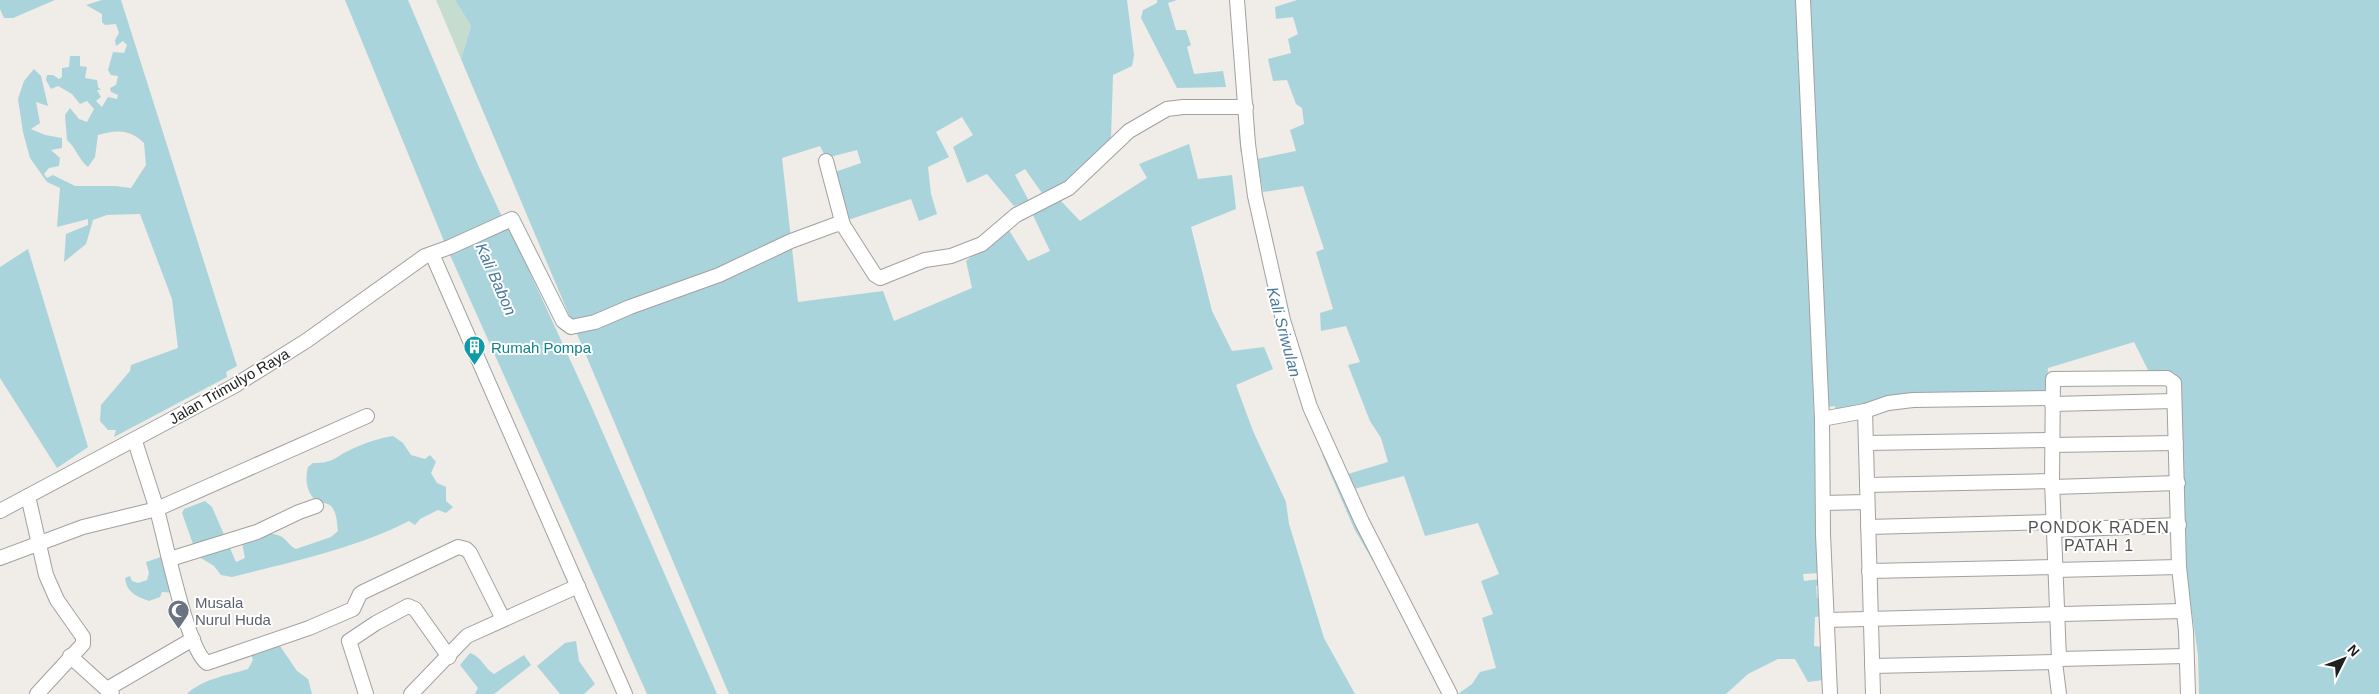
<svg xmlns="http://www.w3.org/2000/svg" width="2379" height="694" viewBox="0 0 2379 694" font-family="Arial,sans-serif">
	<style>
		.wetland { fill: #c5ddcf }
		.water { fill: #aad4db }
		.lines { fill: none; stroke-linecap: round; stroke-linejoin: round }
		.stream { stroke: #aad4db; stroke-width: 3 }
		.minor-casing { stroke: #a1a1a1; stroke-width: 16 }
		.minor { stroke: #fff; stroke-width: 14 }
		.labels { text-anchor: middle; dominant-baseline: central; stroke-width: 4; stroke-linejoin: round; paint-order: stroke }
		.culture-label { font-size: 15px; fill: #0d838f; stroke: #fff; text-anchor: start }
		.street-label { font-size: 15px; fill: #202020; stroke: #fff }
		.worship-label { font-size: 15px; fill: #5b616d; stroke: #fff; text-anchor: start }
		.water-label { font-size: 16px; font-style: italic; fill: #4b7a9c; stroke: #fff }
		.neighbourhood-label { font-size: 16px; letter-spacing: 1px; fill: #535353; stroke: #fff }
	</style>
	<rect width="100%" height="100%" fill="#f0ece7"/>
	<!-- wetland -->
	<polygon class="wetland" points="436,0 455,0 471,26 461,59"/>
	<!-- water -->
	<g class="water">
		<polygon points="0,0 55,0 13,18 4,18 0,9"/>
		<path d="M 102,0 L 121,0 L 237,366 L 226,372 L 227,377 L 114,437 L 116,430 L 108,430 L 100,421 L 101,405 L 130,371 L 131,365 L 178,348 L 172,299 L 140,214 L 107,215 L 93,220 L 86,244 L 64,262 L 66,234 L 88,225 L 88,219 L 57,227 L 60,188 L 47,182 L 30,158 L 23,132 L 18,99 L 24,81 L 34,69 L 41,76 L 48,106 L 36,102 L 40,123 L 31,129 L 45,135 L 62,138 L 62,148 L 51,150 L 60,158 L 59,166 L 49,168 L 44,174 L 47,178 L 53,175 L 75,186 L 115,186 L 131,188 L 146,165 L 144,143 C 129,129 117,130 98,135 L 95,157 L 88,167 C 79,160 76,148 67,140 L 65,115 L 70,108 L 79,119 L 87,122 L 94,109 L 87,101 L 80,104 L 72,94 L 58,86 L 51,89 L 46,80 L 47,75 L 53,75 L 59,79 L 62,77 L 62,68 L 69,67 L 70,56 L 80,56 L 80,66 L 87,67 L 85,78 L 97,80 L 98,87 L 101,90 L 97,90 L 101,97 L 96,101 L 102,107 L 108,97 L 117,99 L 118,95 L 111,92 L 110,88 L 116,85 L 118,76 L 111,75 L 108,70 L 113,52 L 124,53 L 127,45 L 123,41 L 116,46 L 115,40 L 119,33 L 116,24 L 105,25 L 102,22 L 102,14 L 86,5 Z"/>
		<polygon points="345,0 408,0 478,165 503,219 446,246"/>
		<polygon points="455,0 1127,0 1134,55 1132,66 1113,75 1111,138 1066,182 1042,193 1025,169 1015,175 1029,201 1014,206 987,174 967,183 953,147 973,135 962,117 936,132 949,157 928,167 931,194 937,214 919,221 911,199 845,221 832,173 861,163 857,150 826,158 820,146 782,158 798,302 883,291 894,321 972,288 966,261 1007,227 1028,261 1050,251 1032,213 1060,200 1080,221 1147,178 1139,164 1189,144 1198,179 1232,175 1236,209 1191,227 1212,311 1232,351 1264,347 1273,369 1236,385 1253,431 1286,502 1289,524 1324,638 1355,694 729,694 461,59 471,26"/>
		<polygon points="1157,0 1177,0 1168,3 1176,30 1186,30 1191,45 1187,47 1194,74 1223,71 1226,87 1177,88 1141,18 1143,10 1157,3"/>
		<polygon points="1297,0 1798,0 1820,573 1803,574 1804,581 1820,579 1821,585 1816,586 1817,598 1821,598 1822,616 1815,617 1814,646 1822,647 1823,680 1808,682 1795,659 1778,659 1748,674 1726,694 1458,694 1472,684 1480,672 1496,668 1482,618 1493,614 1481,581 1499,574 1478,523 1425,536 1404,476 1354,489 1348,474 1388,462 1381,438 1370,421 1348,365 1360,362 1346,326 1321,331 1320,313 1333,309 1316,252 1324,249 1303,186 1263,192 1257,159 1296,151 1290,130 1304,124 1302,108 1296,104 1287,80 1273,81 1268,59 1291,53 1288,39 1298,34 1293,17 1276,19 1275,7"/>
		<polygon points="1810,0 2379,0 2379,694 2199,694 2198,655 2186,572 2177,378 2150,374 2134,342 2048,368 2046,394 1886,396 1861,408 1836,414 1835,406 1827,407"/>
		<polygon points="509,227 589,401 717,694 647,694 450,255"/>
		<polygon points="28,249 88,447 57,468 0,378 0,267"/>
		<path d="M 393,436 L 403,443 L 411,455 L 425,459 L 430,455 L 436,462 L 431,473 L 437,483 L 446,487 L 446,501 L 453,507 L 446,513 L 438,510 L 420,519 L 415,525 L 409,521 C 354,549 291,562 232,577 L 221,575 L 214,566 L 201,558 L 193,544 L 182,513 L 184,509 L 205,501 L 212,507 L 236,562 L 245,558 L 242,543 C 249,536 271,531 280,536 C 287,539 289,546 296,549 L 331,537 L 338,531 C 337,523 337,514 332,507 C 328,502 323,504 317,501 C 306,494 305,478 308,467 L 313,463 C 335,463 334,457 352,449 C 365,443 379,438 393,436 Z"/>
		<path d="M 167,555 L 176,593 L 162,592 L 160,597 L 149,601 C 136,596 127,593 125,578 L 130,576 L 132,581 L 138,583 L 147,580 L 149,573 L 146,562 Z"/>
		<polygon points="576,641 579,661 595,684 584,694 560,694 537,666 565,643"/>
		<path d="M 280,646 L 297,671 L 308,679 L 312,694 L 187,694 C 202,679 229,675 248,669 L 253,660 L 250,652 Z"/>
		<path d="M 470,653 C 482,657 484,668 494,674 L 524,655 L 531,665 L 494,694 L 475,694 L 478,688 L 460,665 Z"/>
	</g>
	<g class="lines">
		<!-- stream -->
		<g class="stream">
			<polyline points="1240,130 1242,151"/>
			<polyline points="1284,345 1292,373"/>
			<polyline points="1324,455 1355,527 1374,560"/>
		</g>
		<defs>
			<g id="minor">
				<polyline points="1237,0 1248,144 1255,196 1283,320 1310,407 1362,522 1450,694"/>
				<polyline points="1803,0 1822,419 1823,534 1830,694"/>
				<polyline points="826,161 843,225"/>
				<polyline points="432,254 625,694"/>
				<polyline points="2052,404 2174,401"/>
				<polyline points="1865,411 1873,694"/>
				<polyline points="1822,419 1865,411 1888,403 1913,400 2052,398"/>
				<path d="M 135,441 C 142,464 150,487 157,510 C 165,538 187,650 207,663 L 309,628 L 353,609 L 360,594 L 363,592 L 458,547 L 466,549 L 470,553 L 503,619"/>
				<polyline points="1866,443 2052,440"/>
				<polyline points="2052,445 2176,443"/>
				<polyline points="1867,485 2052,481"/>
				<polyline points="2053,487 2178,483"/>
				<polyline points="28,496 46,575 57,600 83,637 83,644 37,694"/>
				<polyline points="1823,503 1867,502"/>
				<polyline points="0,511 234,386 306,341 425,256 450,247 512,219 563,321 571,327 595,322 630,307 719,275 791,241 837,224 843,225 875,275 880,278 925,260 951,256 982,244 1016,215 1069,188 1129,131 1167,109 1183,107 1246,107"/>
				<polyline points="1868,527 2054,522"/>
				<polyline points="2054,530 2179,525"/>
				<polyline points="0,558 83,527 157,509 367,416"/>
				<polyline points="170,559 257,532 299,512 316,506"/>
				<polyline points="2055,570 2179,567"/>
				<polyline points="1869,571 2055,567"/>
				<polyline points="1827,620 2182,611"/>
				<polyline points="70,656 112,694"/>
				<polyline points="2059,659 2186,656"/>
				<polyline points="1872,666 2055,662"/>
				<polyline points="107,689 193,639"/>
				<polyline points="366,694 349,641 376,623 408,606 415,609 449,657"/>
				<polyline points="411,694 467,636 578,586"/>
				<polyline points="2059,694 2055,662 2059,659 2052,481 2053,379 2167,378 2174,383 2179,567 2186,631 2188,694"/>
			</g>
		</defs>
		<!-- minor casing -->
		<use href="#minor" class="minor-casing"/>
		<!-- minor -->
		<use href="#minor" class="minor"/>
	</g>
	<!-- icons -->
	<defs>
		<symbol id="building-pin" viewBox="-11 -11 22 30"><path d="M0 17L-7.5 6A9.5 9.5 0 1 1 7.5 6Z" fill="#0f9aa8" stroke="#fff"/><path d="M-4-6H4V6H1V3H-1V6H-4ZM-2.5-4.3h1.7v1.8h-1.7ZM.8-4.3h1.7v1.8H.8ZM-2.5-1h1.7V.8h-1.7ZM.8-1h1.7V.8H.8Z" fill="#fff"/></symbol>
		<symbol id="mosque-pin" viewBox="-11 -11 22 30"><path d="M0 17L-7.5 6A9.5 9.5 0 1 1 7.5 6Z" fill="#6b7280" stroke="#fff"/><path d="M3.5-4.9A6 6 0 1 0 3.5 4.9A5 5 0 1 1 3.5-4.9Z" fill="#fff"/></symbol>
	</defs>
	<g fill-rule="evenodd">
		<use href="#building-pin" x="462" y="334" width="25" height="34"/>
		<use href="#mosque-pin" x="166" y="598" width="25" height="34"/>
	</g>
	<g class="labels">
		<!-- culture labels -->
		<g class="culture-label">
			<text x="491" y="347">Rumah Pompa</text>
		</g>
		<!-- street labels -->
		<g class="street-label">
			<text transform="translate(229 386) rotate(-30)">Jalan Trimulyo Raya</text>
		</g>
		<!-- worship labels -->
		<g class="worship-label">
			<text x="195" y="602">Musala<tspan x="195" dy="17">Nurul Huda</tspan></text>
		</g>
		<!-- water labels -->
		<g class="water-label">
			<text transform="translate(496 279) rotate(66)">Kali Babon</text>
			<text transform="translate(1284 332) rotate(75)">Kali Sriwulan</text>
		</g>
		<!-- neighbourhood labels -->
		<g class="neighbourhood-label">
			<text x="2099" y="527">PONDOK RADEN<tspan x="2099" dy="18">PATAH 1</tspan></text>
		</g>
	</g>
	<!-- north arrow -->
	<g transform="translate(2344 659) rotate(48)" stroke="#ffffff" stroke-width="4" paint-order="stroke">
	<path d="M0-4L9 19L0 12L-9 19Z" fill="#202020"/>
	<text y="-8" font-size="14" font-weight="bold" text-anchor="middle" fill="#202020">N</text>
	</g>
</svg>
